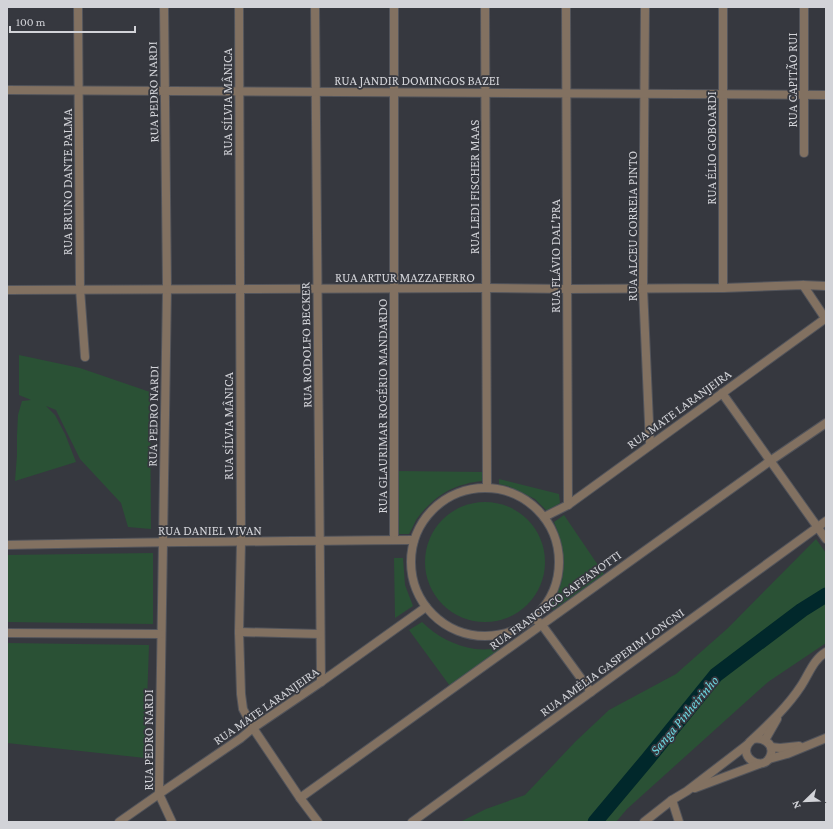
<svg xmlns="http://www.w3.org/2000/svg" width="833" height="829" viewBox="0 0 833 829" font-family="'Crimson Pro',serif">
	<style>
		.green { fill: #2a5135 }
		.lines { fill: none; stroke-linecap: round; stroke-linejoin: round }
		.river { stroke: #01282b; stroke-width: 15 }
		.minor-casing { stroke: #52545b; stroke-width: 10 }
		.tertiary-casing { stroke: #52545b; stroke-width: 10 }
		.minor { stroke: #827161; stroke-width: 8 }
		.tertiary { stroke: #827161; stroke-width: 8 }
		.labels { text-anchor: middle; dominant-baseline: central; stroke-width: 3.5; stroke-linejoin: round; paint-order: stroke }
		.street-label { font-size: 13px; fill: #d2d3d8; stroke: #36383f }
		.water-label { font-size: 14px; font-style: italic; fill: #6cd7e1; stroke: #36383f }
	</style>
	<rect width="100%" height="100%" fill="#36383f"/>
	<!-- green -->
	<g class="green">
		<polygon points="19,355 80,368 150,392 151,529 128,527 121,503 80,459 56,410 46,406 55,415 65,434 76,462 15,481 17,455 17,435 18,415 22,401 31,400 19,395"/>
		<path d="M 398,471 L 482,472 L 482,481 C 476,482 471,482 466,484 C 446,488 428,503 416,520 C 414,524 412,529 409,534 L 399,534 Z"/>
		<polygon points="499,479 559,494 560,503 547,511 535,499 508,486 499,484"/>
		<circle cx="485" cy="562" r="60"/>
		<path d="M 564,515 L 604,574 L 553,610 L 551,606 C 554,598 560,589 562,580 C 566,560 562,541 554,522 Z"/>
		<polygon points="816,539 826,553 826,643 768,682 627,809 616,822 460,822 486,809 525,795 575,742 609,710 676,674 728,628"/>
		<polygon points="153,553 153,624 7,622 7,555"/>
		<polygon points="394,558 403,558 405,585 413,606 395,618"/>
		<path d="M 422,622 C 436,636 455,646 475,649 C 483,650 492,649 500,649 L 450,686 L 409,630 Z"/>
		<polygon points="7,643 149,645 145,758 7,743"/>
	</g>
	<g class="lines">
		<!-- river -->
		<polyline class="river" points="595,822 647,760 716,675 802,610 826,595"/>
		<defs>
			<g id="minor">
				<polyline points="78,7 80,289 85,357"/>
				<polyline points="164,7 167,289 159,794 172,822"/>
				<polyline points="239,7 241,542 239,632 241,694 243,709 253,728 300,798 318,822"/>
				<polyline points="315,7 321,682"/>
				<polyline points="485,7 487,487"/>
				<polyline points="566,7 568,505"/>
				<polyline points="645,7 643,288 650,445"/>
				<polyline points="723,7 723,288"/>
				<polyline points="7,90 826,95"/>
				<polyline points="804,153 804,7"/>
				<polyline points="803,285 825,318"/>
				<polyline points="7,290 486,288 567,289 723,288 803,285 826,286"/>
				<polyline points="394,540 394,7"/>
				<path d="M 7,545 C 142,542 278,541 414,540"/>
				<polyline points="534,618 542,625 591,692"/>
				<polyline points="239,632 320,634"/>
				<polyline points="7,633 161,634"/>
				<path d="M 753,739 C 762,737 774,743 771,754 C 765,776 732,755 753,739 C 770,723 788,706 801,686 C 809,674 813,660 826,652"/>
				<polyline points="765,740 777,719"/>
				<polyline points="771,747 780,748 799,746"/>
				<polyline points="769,759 787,754 826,738"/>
				<polyline points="695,788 759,764"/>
				<polyline points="300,798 770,461 826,423"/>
				<polyline points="672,800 679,822"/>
				<polyline points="412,822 826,521"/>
				<polyline points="644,822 672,800 687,791 747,745"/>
			</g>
			<g id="tertiary">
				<polyline points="722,393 826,539"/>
				<circle cx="485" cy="562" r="74"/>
				<polyline points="544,517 568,505 826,318"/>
				<polyline points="119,822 159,794 241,738 253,728 321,682 426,607"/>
			</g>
		</defs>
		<!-- minor casing -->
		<use href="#minor" class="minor-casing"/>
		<!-- tertiary casing -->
		<use href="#tertiary" class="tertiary-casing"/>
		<!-- minor -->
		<use href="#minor" class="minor"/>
		<!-- tertiary -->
		<use href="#tertiary" class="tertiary"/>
	</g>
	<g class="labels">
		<!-- street labels -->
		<g class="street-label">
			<text x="417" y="80">RUA JANDIR DOMINGOS BAZEI</text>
			<text transform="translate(792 80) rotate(-90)">RUA CAPITÃO RUI</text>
			<text transform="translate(153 92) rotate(-91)">RUA PEDRO NARDI</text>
			<text transform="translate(227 102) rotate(-90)">RUA SÍLVIA MÂNICA</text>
			<text transform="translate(711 148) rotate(-90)">RUA ÉLIO GOBOARDI</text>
			<text transform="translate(67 182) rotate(-90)">RUA BRUNO DANTE PALMA</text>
			<text transform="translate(474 187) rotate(-90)">RUA LEDI FISCHER MAAS</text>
			<text transform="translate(632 226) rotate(-90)">RUA ALCEU CORREIA PINTO</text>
			<text transform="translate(555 256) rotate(-90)">RUA FLÁVIO DAL'PRA</text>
			<text x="405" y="277">RUA ARTUR MAZZAFERRO</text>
			<text transform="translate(306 345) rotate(-91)">RUA RODOLFO BECKER</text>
			<text transform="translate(382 406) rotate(-90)">RUA GLAURIMAR ROGÉRIO MANDARDO</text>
			<text transform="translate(679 409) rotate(-36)">RUA MATE LARANJEIRA</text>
			<text transform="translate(153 416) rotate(-89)">RUA PEDRO NARDI</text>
			<text transform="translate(228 426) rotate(-90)">RUA SÍLVIA MÂNICA</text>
			<text x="210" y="530">RUA DANIEL VIVAN</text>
			<text transform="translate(555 600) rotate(-36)">RUA FRANCISCO SAFFANOTTI</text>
			<text transform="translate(612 662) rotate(-36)">RUA AMÉLIA GASPERIM LONGNI</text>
			<text transform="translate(266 706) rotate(-35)">RUA MATE LARANJEIRA</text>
			<text transform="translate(148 740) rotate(-90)">RUA PEDRO NARDI</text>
		</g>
		<!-- water labels -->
		<g class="water-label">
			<text transform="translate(684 715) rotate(-50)">Sanga Pinheirinho</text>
		</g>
	</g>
	<!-- border -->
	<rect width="833" height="829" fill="none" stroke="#d2d3d8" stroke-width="16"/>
	<!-- north arrow -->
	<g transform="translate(805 801) rotate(247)" stroke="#36383f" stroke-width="3" paint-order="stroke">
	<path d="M0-3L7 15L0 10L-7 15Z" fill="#d2d3d8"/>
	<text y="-6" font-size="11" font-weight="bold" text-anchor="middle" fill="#d2d3d8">N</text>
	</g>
	<!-- scale -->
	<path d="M10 26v6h125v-6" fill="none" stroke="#d2d3d8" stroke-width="2"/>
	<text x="16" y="26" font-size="12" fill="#d2d3d8" stroke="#36383f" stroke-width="3" paint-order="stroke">100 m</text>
</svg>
